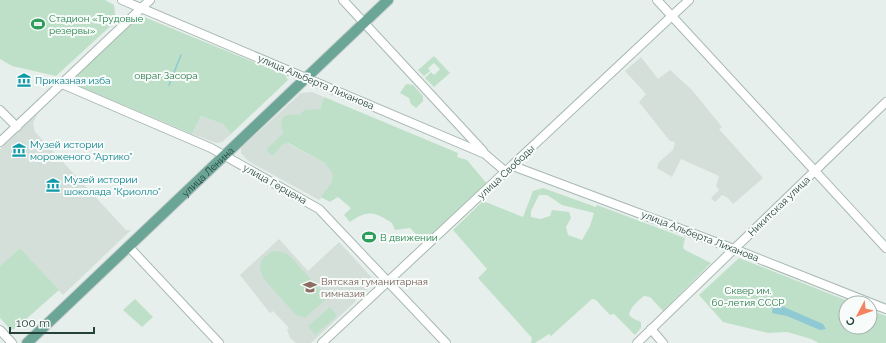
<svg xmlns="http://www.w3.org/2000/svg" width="886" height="343" viewBox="0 0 886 343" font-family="Raleway,sans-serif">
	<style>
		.built { fill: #d4dfda }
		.green { fill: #bfe0c8; fill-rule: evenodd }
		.water { fill: #8ec9d4 }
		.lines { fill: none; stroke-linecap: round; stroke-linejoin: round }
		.stream { stroke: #8ec9d4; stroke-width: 1.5 }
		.minor-casing { stroke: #a8b8b2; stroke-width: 10 }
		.major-casing { stroke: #c2cac8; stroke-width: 12 }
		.minor { stroke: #fff; stroke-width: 8 }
		.major { stroke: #6aa596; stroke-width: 10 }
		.labels { text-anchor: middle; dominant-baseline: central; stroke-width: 4; stroke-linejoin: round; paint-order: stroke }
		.leisure-label { font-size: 10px; fill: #27864d; stroke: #f7fbf9; text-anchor: start }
		.park-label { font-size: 10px; fill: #2d7a4b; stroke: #f7fbf9 }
		.culture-label { font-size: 10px; fill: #0d838f; stroke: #f7fbf9; text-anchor: start }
		.street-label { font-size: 10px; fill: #24423a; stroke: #f7fbf9 }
		.education-label { font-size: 10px; fill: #785e54; stroke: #f7fbf9; text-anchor: start }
	</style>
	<rect width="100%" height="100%" fill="#e6efeb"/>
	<!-- built -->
	<g class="built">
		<polygon points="641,57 658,79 670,70 692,90 722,127 719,129 763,178 733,204 728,198 722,195 715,202 711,198 719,190 716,186 719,176 681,159 672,177 657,168 659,162 673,150 675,142 670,141 639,102 646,94 625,71"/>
		<polygon points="312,92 324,97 320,109 283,133 268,149 273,156 282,145 287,143 325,163 335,173 334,184 319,200 248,161 241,153 241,148 301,93"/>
		<polygon points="38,113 33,123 35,132 126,230 131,230 63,295 20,248 0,266 0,149"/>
		<polygon points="201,116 223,124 231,134 222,142 216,143 192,134"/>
		<polygon points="279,239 308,271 339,242 376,282 361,295 360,294 355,299 356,301 311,343 296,343 290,338 287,330 289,328 273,311 271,313 269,312 240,275"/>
	</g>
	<!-- green -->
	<g class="green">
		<polygon points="0,0 105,0 114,5 116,21 56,76 12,66 0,59"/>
		<polygon points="138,16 144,17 285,75 288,80 231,134 223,124 201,116 192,134 74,84 72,81 74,78"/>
		<polygon points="434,56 450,73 434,87 425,78 431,72 434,75 440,69 434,63 428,68 430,71 424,76 418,70"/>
		<polygon points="406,84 413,85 423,96 423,101 416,108 411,104 409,98 400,93"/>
		<path d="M 324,97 L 458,153 L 457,157 L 467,160 L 488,185 L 430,238 L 428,236 L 424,239 L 418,236 L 410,228 L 395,230 L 392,223 C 374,211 367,210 350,222 L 344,215 L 351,208 L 338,197 L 330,202 L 321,197 L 332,182 L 333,174 L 325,163 L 288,143 L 282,145 L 273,156 L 268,152 L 267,149 L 283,133 C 283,129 281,127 281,123 C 281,113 293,115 300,115 L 304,110 L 320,109 Z"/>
		<path d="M 543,188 L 596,207 L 597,205 L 685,238 L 683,248 L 685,250 L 711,263 L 663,311 L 650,297 L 644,296 C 637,302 631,306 629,315 L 634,319 L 641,322 L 641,328 L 635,335 L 614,314 L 610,315 L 596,300 L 592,299 L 551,336 L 549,334 L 535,343 L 531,343 L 532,338 L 478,278 L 487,269 L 453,230 L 483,201 L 523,217 L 533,191 ZM 539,195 L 547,195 L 562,205 L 594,213 L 590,226 L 582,240 L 568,235 L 566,227 L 571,218 L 569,212 L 552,210 L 550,216 L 540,219 L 531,217 L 531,211 Z"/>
		<polygon points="20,248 59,290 16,328 11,330 0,318 0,266"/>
		<polygon points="278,251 288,254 324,294 324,301 305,318 296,315 263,278 260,269 262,259 271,252"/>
		<polygon points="739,258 853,303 846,303 846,327 870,327 870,310 886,316 886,343 819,343 811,339 787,332 768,333 723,322 699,295"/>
		<polygon points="135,299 153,317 142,327 123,310"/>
		<polygon points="330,307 337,316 315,335 308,326"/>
	</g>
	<!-- water -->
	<polygon class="water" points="777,304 823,324 826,329 820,330 787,316 772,313 773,305"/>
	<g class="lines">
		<!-- stream -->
		<polyline class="stream" points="169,85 181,55"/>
		<defs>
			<g id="minor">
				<polyline points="122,0 485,154 506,172"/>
				<polyline points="343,0 483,151"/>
				<polyline points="657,0 886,248"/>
				<polyline points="62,84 211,148 319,209 446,343"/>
				<polyline points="0,110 17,127"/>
				<polyline points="0,142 150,0"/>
				<polyline points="513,166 734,249 886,309"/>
				<polyline points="128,246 219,343"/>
				<polyline points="651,329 663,343"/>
				<polyline points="0,330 12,343"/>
				<polyline points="322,343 689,0"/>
				<polyline points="637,343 886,102"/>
			</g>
			<g id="major">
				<path id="s1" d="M 27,343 L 388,0"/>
			</g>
		</defs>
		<!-- minor casing -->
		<use href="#minor" class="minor-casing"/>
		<!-- major casing -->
		<use href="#major" class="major-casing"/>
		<!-- minor -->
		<use href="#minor" class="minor"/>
		<!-- major -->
		<use href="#major" class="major"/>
	</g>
	<!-- icons -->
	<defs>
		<symbol id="stadium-bare" viewBox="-9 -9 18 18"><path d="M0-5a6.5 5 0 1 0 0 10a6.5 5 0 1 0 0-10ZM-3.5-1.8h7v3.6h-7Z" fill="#2e9e5b" stroke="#f7fbf9" stroke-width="2.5" paint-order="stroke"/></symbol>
		<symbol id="museum-bare" viewBox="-9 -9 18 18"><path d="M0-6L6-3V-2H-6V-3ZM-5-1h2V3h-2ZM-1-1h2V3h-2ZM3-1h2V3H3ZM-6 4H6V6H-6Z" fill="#0f9aa8" stroke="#f7fbf9" stroke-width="2.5" paint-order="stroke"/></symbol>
		<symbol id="school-bare" viewBox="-9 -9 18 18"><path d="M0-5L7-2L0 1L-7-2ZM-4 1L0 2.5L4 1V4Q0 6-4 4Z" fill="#8d6e63" stroke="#f7fbf9" stroke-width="2.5" paint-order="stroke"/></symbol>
	</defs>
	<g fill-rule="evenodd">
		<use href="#stadium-bare" x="28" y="14" width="20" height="20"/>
		<use href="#museum-bare" x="14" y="70" width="20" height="20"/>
		<use href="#museum-bare" x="9" y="140" width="20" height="20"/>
		<use href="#museum-bare" x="43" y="175" width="20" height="20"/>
		<use href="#stadium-bare" x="359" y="227" width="20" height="20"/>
		<use href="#school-bare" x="300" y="277" width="20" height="20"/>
	</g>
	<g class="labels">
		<!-- leisure labels -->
		<g class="leisure-label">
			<text x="49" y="18">Стадион «Трудовые<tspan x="49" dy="12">резервы»</tspan></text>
			<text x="380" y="237">В движении</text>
		</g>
		<!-- park labels -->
		<g class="park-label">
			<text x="166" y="75">овраг Засора</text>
			<text x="748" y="290">Сквер им.<tspan x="748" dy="12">60-летия СССР</tspan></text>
		</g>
		<!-- culture labels -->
		<g class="culture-label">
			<text x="35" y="80">Приказная изба</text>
			<text x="30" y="144">Музей истории<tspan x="30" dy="12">мороженого "Артико"</tspan></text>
			<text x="64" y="179">Музей истории<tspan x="64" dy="12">шоколада "Криолло"</tspan></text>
		</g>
		<!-- street labels -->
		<g class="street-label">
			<text transform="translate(316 82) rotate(23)">улица Альберта Лиханова</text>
			<text stroke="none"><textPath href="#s1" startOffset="249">улица Ленина</textPath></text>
			<text transform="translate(506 172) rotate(-43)">улица Свободы</text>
			<text transform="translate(275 184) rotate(29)">улица Герцена</text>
			<text transform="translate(779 206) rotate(-44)">Никитская улица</text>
			<text transform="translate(700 236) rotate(21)">улица Альберта Лиханова</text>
		</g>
		<!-- education labels -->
		<g class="education-label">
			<text x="321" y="281">Вятская гуманитарная<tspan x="321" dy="12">гимназия</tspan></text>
		</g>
	</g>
	<!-- north arrow -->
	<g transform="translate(858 315) rotate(229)"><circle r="19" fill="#f7fbf9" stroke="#a3b1ad"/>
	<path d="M0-3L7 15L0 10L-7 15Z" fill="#f4845f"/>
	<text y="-6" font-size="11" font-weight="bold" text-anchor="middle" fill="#24423a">С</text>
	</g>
	<!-- scale -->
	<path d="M10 327v6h84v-6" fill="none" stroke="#24423a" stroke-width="2"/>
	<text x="16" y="327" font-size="12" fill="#24423a" stroke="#f7fbf9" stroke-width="3" paint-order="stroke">100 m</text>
</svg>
